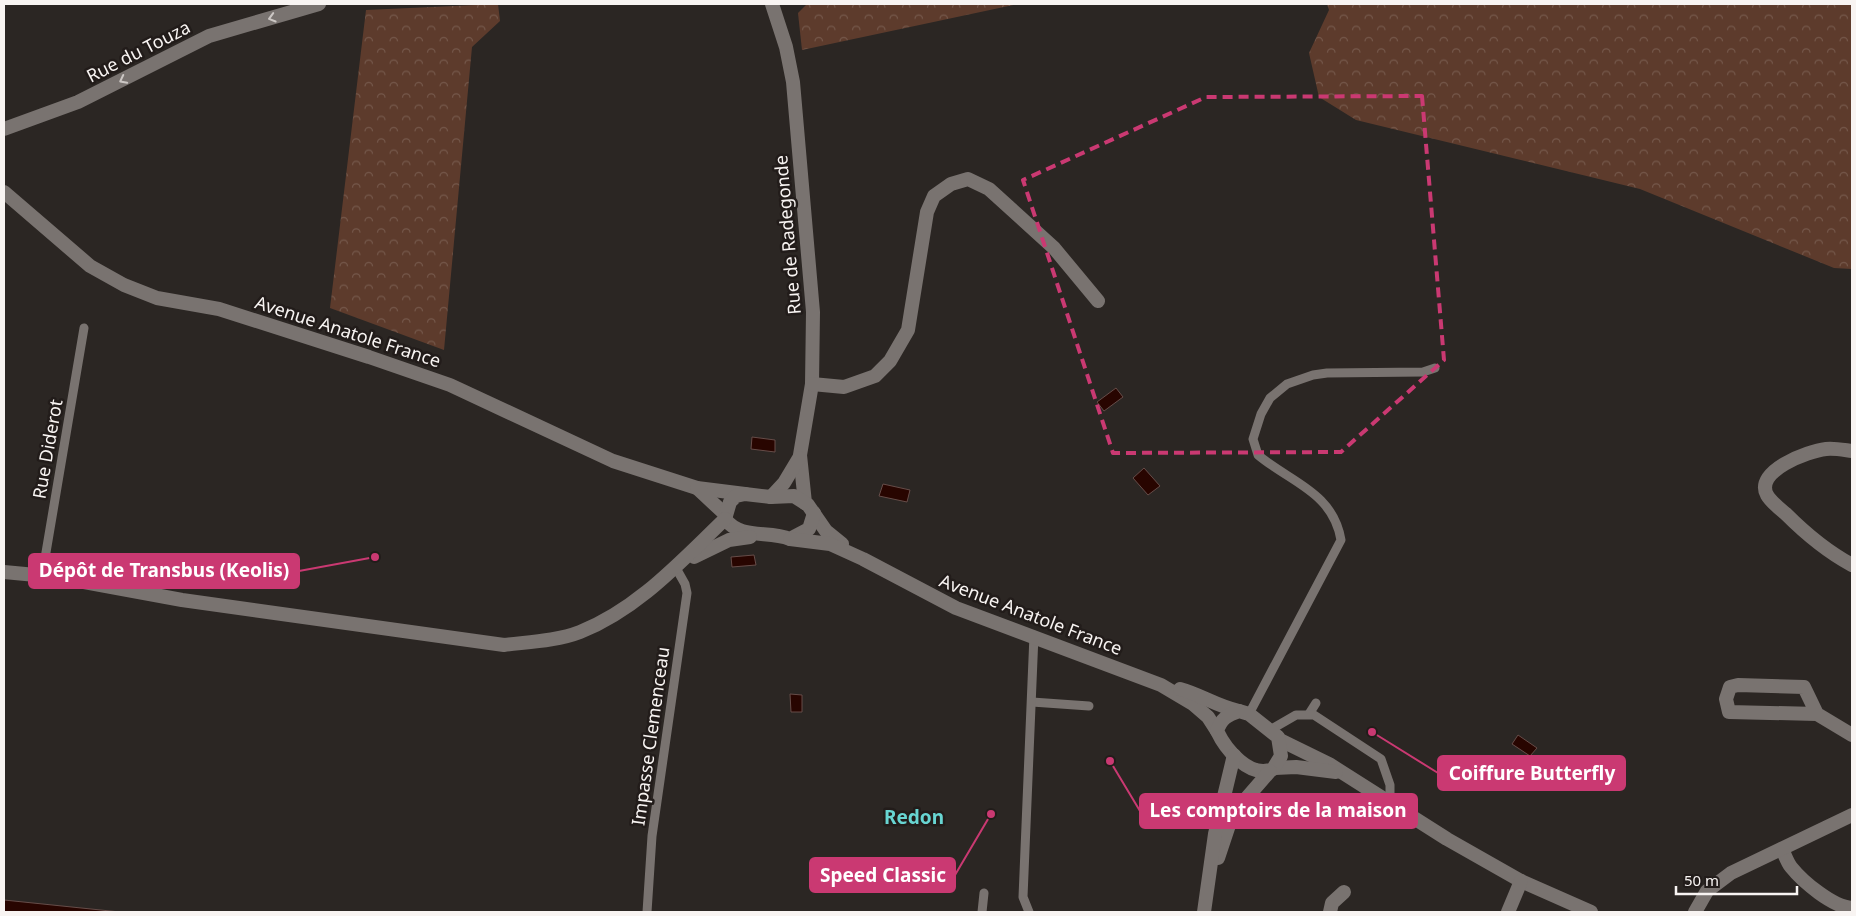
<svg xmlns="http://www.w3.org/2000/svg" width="1856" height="916" viewBox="0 0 1856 916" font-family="'Noto Sans',sans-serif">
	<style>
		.forest { fill: url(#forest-crowns) }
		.water { fill: #280500; stroke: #664d49 }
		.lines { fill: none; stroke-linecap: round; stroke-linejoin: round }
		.service { stroke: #797370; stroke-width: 9 }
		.minor { stroke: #797370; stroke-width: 14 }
		.tertiary { stroke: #797370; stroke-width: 14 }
		.oneway { stroke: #ccc7c4 }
		.marked { fill: none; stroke: #ca3972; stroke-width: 4; stroke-dasharray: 10 6; stroke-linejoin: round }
		.labels { text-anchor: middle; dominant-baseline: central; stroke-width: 5; stroke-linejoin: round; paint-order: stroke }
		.street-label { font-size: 18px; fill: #f8f4f2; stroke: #221c1a }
		.neighbourhood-label { font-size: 19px; font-weight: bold; fill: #68d5d2; stroke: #221c1a }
		.leader { fill: none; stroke: #ca3972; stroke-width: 2 }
		.callout-dot { fill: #ca3972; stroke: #221c1a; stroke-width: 2 }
		.callout { fill: #ca3972; stroke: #ca3972; stroke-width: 2 }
		.callout-label { font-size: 19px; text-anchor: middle; font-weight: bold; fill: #fff }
	</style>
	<defs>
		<pattern id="forest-crowns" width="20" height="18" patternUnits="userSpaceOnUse" patternTransform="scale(1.25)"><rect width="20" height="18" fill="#5d3b2c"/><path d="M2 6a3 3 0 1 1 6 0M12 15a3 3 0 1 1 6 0" fill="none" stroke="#75584b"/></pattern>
	</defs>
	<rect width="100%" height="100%" fill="#2b2623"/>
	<!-- forest -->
	<g class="forest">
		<polygon points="498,4 500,21 472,47 444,350 330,308 366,10"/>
		<polygon points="807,4 1018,4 802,50 798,13"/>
		<polygon points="1327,4 1852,4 1852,269 1834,268 1640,189 1356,120 1319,97 1309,53 1329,10"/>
	</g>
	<!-- water -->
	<g class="water">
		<polygon points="1116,388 1123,397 1104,411 1097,402"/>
		<polygon points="752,437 775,440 775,452 751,449"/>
		<polygon points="1144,468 1160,486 1148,495 1133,478"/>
		<polygon points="883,484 910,490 907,502 879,496"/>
		<polygon points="754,555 756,565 732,567 731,557"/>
		<polygon points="790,694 802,695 802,712 791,712"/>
		<polygon points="1518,735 1537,748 1530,756 1512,744"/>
		<polygon points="4,900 120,912 4,912"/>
	</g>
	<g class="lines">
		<!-- service -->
		<g class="service">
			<polyline points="42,576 84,328"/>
			<polyline points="1032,702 1089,706"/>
			<path d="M 1249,714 L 1341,540 C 1333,492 1290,482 1258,455 L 1253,439 L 1261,414 L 1270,398 L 1287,384 L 1313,375 L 1327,373 L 1423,372 L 1435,368"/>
			<polyline points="1309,714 1316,703"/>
			<polyline points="1270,730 1296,715 1314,715 1381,759 1390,785 1390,802"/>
			<polyline points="647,912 652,836 687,593 685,584 676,568"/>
			<polyline points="982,912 984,893"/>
			<polyline points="1029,912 1023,897 1034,635"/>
		</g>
		<!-- minor -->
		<g class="minor">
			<polyline points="772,4 786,47 793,82 813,312 812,384 800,455 805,503"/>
			<polyline points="4,129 78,102 209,36 319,4"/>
			<polyline points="4,192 90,266 124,285 157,298 219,309 369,357 450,385 613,461 697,488 745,494"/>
			<polyline points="812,384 844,387 875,376 890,361 908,330 927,212 934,196 951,184 968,179 989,189 1054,248 1098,301"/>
			<path d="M 1852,451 C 1844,450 1834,448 1826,449 C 1808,451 1754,471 1767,495 C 1771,502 1780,509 1786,514 C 1807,535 1826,551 1852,565"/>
			<polyline points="697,488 726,515"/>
			<polyline points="771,497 784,483 799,458"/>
			<polyline points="725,519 730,502 736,496 745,494 771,497 794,496 808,505 826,531 842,544"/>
			<path d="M 725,519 C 741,540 768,530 790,539 L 809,529 L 814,513"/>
			<polyline points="790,539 830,544 863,559 956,608 1161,685 1193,704 1208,717 1217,731"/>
			<polyline points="694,557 729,540 750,537"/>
			<path d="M 4,572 L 57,577 L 182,600 L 504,645 C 528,642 557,641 580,632 C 638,609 681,561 725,519"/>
			<path d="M 1180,689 C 1202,695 1216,706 1239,711"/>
			<polyline points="1817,714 1804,687 1738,685 1730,687 1726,699 1729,712 1817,714 1852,735"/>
			<polyline points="1280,740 1329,764 1447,839 1521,881 1591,912"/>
			<polyline points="1275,768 1296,767 1336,772"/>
			<path d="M 1782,849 C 1785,855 1787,862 1791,867 C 1803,882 1833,907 1852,908"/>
			<polyline points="1330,912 1332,903 1344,892"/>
			<polyline points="1508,912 1521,881"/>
			<polyline points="1695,912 1707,891 1731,873 1852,815"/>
		</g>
		<!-- tertiary -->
		<g class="tertiary">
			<path d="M 1239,711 L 1249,714 L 1278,737 L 1281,756 L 1273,769 C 1250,779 1226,750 1217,731 C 1221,719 1227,715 1239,711 Z"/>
			<polyline points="1218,858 1231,819 1237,809 1270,771"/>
			<polyline points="1204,912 1215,834 1234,755"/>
		</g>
	</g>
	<!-- one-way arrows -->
	<defs><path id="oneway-chevron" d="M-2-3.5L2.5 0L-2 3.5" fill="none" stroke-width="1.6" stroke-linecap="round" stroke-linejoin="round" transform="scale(1.25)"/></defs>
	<g class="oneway">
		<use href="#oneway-chevron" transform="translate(272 18) rotate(164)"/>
		<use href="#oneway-chevron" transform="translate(123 80) rotate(153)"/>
	</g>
	<!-- marked area -->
	<path class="marked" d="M 1422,96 L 1444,360 L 1341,452 L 1113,453 L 1023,180 L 1206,97 Z"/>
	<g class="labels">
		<!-- street labels -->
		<g class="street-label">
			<text transform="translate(138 51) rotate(-27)">Rue du Touza</text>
			<text transform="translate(787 235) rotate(-95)">Rue de Radegonde</text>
			<text transform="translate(348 331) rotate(18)">Avenue Anatole France</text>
			<text transform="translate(47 449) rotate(-80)">Rue Diderot</text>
			<text transform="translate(1031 614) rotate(21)">Avenue Anatole France</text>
			<text transform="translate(650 736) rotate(-82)">Impasse Clemenceau</text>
		</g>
		<!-- neighbourhood labels -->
		<g class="neighbourhood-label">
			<text x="914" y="817">Redon</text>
		</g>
	</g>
	<!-- callouts -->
	<path class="leader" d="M375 557L299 571M1372 732L1438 773M1110 761L1140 811M991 814L955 875"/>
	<g class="callout-dot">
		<circle cx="375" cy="557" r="5"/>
		<circle cx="1372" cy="732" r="5"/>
		<circle cx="1110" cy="761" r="5"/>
		<circle cx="991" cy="814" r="5"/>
	</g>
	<g class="callout">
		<rect x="29" y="554" width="270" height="34" rx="5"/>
		<rect x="1438" y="756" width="187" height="34" rx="5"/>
		<rect x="1140" y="794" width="277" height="34" rx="5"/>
		<rect x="810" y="858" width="145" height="34" rx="5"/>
	</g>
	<g class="callout-label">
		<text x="164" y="577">Dépôt de Transbus (Keolis)</text>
		<text x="1532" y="780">Coiffure Butterfly</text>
		<text x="1278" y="817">Les comptoirs de la maison</text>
		<text x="883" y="882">Speed Classic</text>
	</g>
	<!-- border -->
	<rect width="1856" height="916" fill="none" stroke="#f8f4f2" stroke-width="10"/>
	<!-- scale -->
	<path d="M1676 886v8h121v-8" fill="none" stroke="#f8f4f2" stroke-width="2.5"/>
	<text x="1684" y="886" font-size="15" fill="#f8f4f2" stroke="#221c1a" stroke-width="4" paint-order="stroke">50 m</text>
</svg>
